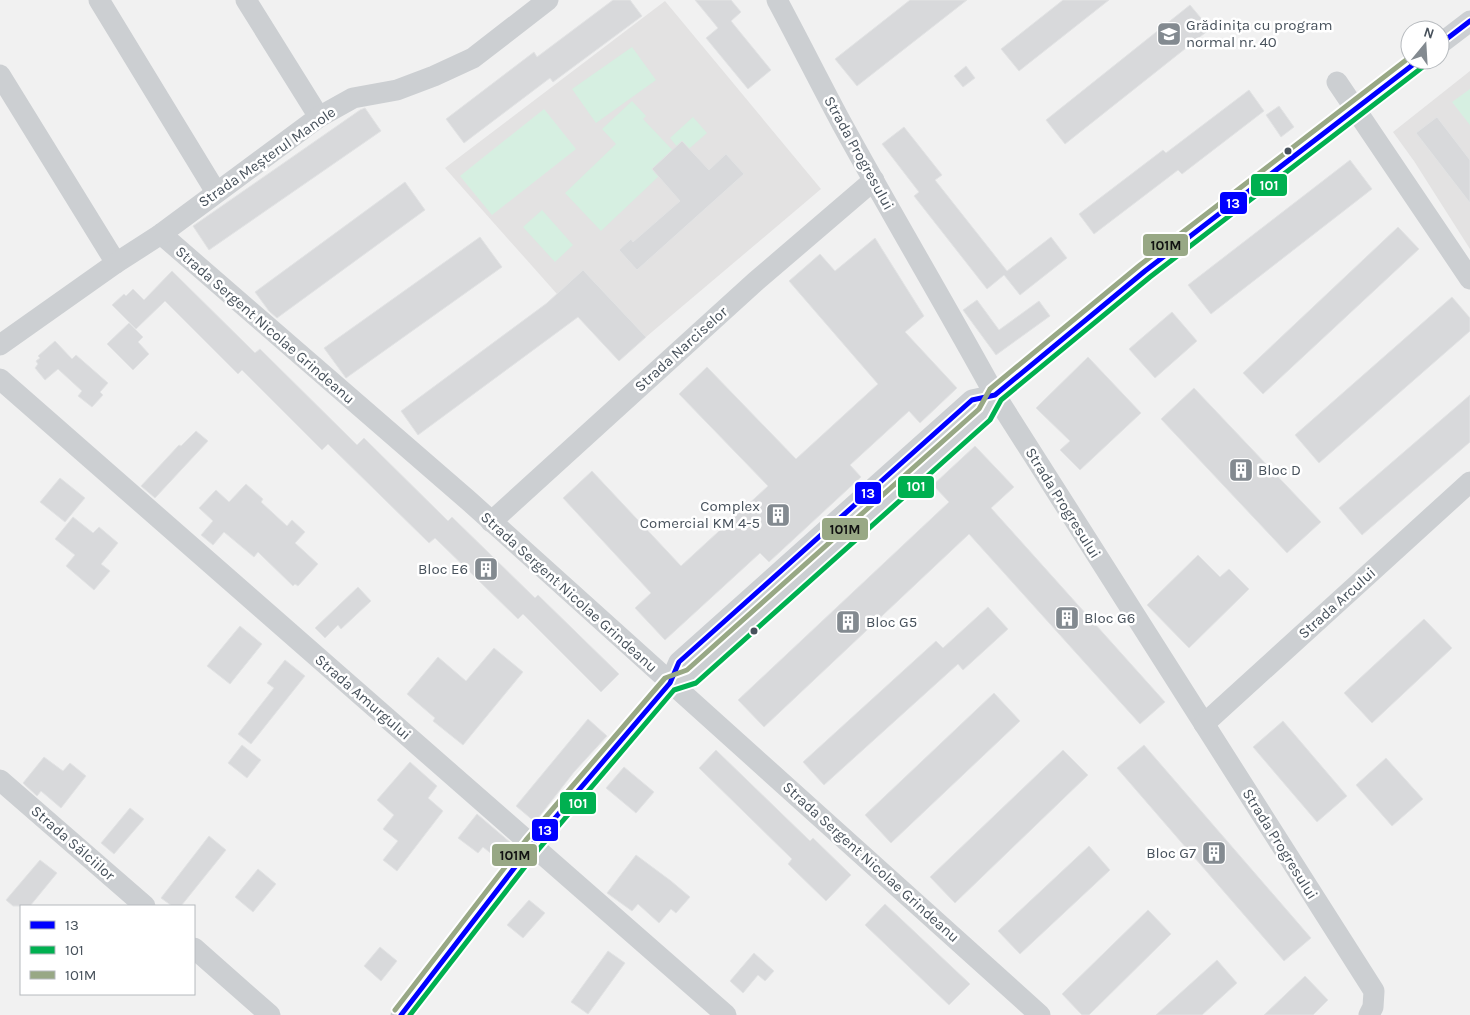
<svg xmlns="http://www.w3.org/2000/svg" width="1470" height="1015" viewBox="0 0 1470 1015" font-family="Karla,sans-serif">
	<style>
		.education { fill: #e3e2e2 }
		.green { fill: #d6efe1 }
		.building { fill: #d8d9db; stroke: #e2e3e4 }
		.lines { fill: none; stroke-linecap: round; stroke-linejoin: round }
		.street { stroke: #cccfd2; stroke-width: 21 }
		.bus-1-casing { stroke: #fff; stroke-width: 9 }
		.bus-2-casing { stroke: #fff; stroke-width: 9 }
		.bus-3-casing { stroke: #fff; stroke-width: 9 }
		.bus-1 { stroke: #00f; stroke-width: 5 }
		.bus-2 { stroke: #00b050; stroke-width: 5 }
		.bus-3 { stroke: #98a885; stroke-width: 5 }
		.bus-dot { fill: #48525c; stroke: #fff; stroke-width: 2 }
		.labels { text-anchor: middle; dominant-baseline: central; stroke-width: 5; stroke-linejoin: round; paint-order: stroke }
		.poi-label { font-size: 15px; fill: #48525c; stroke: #fff; text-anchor: start }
		.street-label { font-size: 15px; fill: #48525c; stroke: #fff }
		.line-badge { stroke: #fff; stroke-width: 2 }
		.badge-label { font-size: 14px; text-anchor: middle; font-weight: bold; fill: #fff }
		.pale-badge-label { font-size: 14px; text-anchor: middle; font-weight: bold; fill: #111 }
	</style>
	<rect width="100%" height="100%" fill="#f1f1f1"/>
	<!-- education -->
	<g class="education">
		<polygon points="665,1 821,189 646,337 583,270 557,294 445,168"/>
		<polygon points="1470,71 1470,249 1414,161 1393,132"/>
	</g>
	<!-- green -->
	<g class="green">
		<polygon points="632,47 656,80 596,123 572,89"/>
		<polygon points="1470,89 1470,125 1452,102"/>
		<polygon points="632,101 646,116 643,119 679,157 601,231 565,193 616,144 602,129"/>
		<polygon points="544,109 576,149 492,215 460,176"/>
		<polygon points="693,117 707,133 683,154 670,138"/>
		<polygon points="542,210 573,245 555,262 523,227"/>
	</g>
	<!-- building -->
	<g class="building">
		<polygon points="613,0 630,0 642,16 553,82 550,78 464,143 446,119 534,52 537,57"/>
		<polygon points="695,0 731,0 741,12 731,21 771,70 748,89 706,38 718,28"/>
		<polygon points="910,0 967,0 857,86 835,59"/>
		<polygon points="1063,0 1109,0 1019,71 1001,49"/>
		<polygon points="1190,5 1210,29 1065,144 1046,120"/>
		<polygon points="966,66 975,78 963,87 954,76"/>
		<polygon points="1249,90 1264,111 1182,174 1178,170 1094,234 1079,214 1163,150 1166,153"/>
		<polygon points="1279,106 1294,127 1281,137 1266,115"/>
		<polygon points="365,108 381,131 209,250 193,226 360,110"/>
		<polygon points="1437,117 1470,160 1470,203 1416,133"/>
		<polygon points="904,127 942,175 935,180 1007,271 1051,237 1067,258 1020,295 1004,275 987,289 914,196 919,192 882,144"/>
		<polygon points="682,141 709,170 726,154 744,174 637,270 619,250 631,239 633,242 680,201 652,169"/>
		<polygon points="1350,160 1372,189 1211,314 1188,285"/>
		<polygon points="405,182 425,210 277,318 269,311 255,292"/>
		<polygon points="1398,227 1419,249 1263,394 1243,373"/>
		<polygon points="480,237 502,267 346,378 324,348"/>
		<polygon points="875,238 924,316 905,332 957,388 920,423 909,411 850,465 861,477 769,562 760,553 665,640 635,608 651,593 563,498 592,471 681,566 768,486 679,394 707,367 796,459 878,384 789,281 820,254 835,271"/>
		<polygon points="583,270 646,337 619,361 578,317 418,435 401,411 547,303"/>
		<polygon points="172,271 255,353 260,349 357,445 364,438 448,521 452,517 535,598 538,595 619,674 601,692 523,614 518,619 435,538 429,543 328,444 322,450 242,370 238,374 165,301 136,329 112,305 124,294 126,296 133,289 144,300"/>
		<polygon points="1452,297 1470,318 1470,331 1319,463 1295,435"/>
		<polygon points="977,300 999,330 1039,301 1050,316 996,355 963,310"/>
		<polygon points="1172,312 1197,341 1155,378 1129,349"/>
		<polygon points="129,323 143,337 138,342 149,354 133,370 107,344"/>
		<polygon points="55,341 72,359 76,355 108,383 100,392 103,395 92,407 78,396 82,391 58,369 45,380 35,368 38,364 36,361 40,358 38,356"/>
		<polygon points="1088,357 1141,413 1080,470 1060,450 1070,441 1036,408"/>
		<polygon points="1194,388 1321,522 1287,553 1161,419"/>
		<polygon points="1470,395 1470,442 1362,535 1339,508"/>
		<polygon points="196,431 208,441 155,498 141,486 179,445 181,446"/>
		<polygon points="975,446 1014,487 991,508 1165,702 1140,724 969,534 764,727 738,700 949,502 933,485"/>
		<polygon points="60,478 85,498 65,522 40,502"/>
		<polygon points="246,484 263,499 261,502 287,526 292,520 305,532 295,543 318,564 298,586 295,584 293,586 258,552 254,557 224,532 213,545 201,535 213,521 199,508 216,490 229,502"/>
		<polygon points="73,517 93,533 99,527 118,543 101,564 110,571 94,590 66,566 75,555 55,539"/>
		<polygon points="1198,555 1220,577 1229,569 1249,589 1189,648 1147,605"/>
		<polygon points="358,587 371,601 341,629 338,625 325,638 315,628"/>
		<polygon points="988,607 1008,629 963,670 958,664 824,785 803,762 936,641 943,648"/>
		<polygon points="1424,619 1452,648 1372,723 1344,693"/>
		<polygon points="240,626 262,644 230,684 207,666"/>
		<polygon points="494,648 523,672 463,745 433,721 435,718 407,694 438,657 466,681"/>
		<polygon points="285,660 305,676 251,744 238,734 274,688 267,683"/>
		<polygon points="994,693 1020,721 891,843 865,815"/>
		<polygon points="588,719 607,736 574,772 535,822 516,806"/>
		<polygon points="1283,721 1347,796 1317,822 1253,747"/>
		<polygon points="242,745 261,760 247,778 228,763"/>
		<polygon points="1144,745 1311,938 1284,961 1117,768"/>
		<polygon points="716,750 810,841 813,838 851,875 826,901 788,864 792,859 699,768"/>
		<polygon points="1063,750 1088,775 955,903 930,877"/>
		<polygon points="44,757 63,771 70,763 86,776 61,808 41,791 37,796 23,783"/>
		<polygon points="1386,758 1423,799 1392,826 1356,785"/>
		<polygon points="410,762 437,786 428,798 443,811 397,871 383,860 398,841 383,829 394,815 377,800"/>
		<polygon points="624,767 654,792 636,813 606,788"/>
		<polygon points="130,808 144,819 114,854 101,843"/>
		<polygon points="477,814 511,843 498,859 483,847 478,853 458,838"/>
		<polygon points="209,836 226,850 181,906 172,906 161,898"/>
		<polygon points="1089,846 1110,870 1020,954 998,931"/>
		<polygon points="636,855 671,881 690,897 676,913 671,909 659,923 638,904 632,911 607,893"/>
		<polygon points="40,860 57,873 30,906 13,906 6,900"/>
		<polygon points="258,869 276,884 253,912 235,897"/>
		<polygon points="529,900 545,913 523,938 507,925"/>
		<polygon points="885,904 970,984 949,1005 865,925"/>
		<polygon points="1148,910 1171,934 1089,1015 1082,1015 1062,994"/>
		<polygon points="380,947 397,961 381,981 364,966"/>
		<polygon points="608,951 625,963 588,1014 571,1002"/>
		<polygon points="754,953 774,971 765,981 758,975 743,993 730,981"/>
		<polygon points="1217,960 1237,983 1202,1015 1156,1015"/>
		<polygon points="1305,976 1328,1000 1313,1015 1264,1015"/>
	</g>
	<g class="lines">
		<!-- street -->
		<g class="street">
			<polyline points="99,0 216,192"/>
			<polyline points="246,0 319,117"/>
			<path d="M 777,0 C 799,41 820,83 842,124 C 892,215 945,304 995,395 L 1374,991 L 1373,1007 L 1369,1015"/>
			<polyline points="1440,44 1470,21"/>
			<polyline points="0,75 116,263"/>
			<polyline points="1337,82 1470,279"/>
			<polyline points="161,234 469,501 1040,1015"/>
			<polyline points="0,345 116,263 161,234 319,117 353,98 397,90 434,76 473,58 548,0"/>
			<polyline points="0,379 726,1015"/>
			<polyline points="491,522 755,282 874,180"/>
			<polyline points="670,683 691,677 985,414 995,395"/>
			<polyline points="1204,724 1470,482"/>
			<polyline points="0,780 145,906"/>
			<polyline points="194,948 270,1015"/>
			<polyline points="401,1015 532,845 670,683 679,662 972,400 995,395 1145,271 1419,60"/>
		</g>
		<defs>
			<g id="bus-1">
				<polyline points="1440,44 1470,21"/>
				<polyline points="401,1015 532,845 670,683 679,662 972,400 995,395 1145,271 1419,60"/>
			</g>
			<polyline id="bus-2" points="410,1015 538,850 674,690 696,683 990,420 1001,400 1150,277 1424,66"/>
			<polyline id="bus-3" points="395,1010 526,840 665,678 687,670 979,409 990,389 1140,265 1410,57"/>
		</defs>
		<!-- bus-1 casing -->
		<use href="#bus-1" class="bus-1-casing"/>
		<!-- bus-2 casing -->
		<use href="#bus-2" class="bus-2-casing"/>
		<!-- bus-3 casing -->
		<use href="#bus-3" class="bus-3-casing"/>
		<!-- bus-1 -->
		<use href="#bus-1" class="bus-1"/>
		<!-- bus-2 -->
		<use href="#bus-2" class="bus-2"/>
		<!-- bus-3 -->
		<use href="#bus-3" class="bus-3"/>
	</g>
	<!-- icons -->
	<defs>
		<symbol id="school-square" viewBox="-11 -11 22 22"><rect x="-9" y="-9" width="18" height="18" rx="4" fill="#838a90" stroke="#fff"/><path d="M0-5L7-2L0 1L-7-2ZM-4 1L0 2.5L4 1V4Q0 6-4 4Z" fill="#fff"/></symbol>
		<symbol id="building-square" viewBox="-11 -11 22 22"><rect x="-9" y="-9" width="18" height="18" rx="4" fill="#838a90" stroke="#fff"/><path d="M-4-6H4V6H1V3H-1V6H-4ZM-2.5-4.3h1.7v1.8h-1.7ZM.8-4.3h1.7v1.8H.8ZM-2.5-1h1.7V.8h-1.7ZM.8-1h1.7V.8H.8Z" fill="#fff"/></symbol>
	</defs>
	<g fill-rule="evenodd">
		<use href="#school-square" x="1155" y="20" width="28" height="28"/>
		<use href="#building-square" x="1227" y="456" width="28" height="28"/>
		<use href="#building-square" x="764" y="501" width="28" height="28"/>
		<use href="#building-square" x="472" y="555" width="28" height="28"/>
		<use href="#building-square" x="1053" y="604" width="28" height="28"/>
		<use href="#building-square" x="834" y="608" width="28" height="28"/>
		<use href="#building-square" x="1200" y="839" width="28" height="28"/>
	</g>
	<!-- markers -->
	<g class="bus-dot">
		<circle cx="1288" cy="151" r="4.5"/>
		<circle cx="754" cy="631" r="4.5"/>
	</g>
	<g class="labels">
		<!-- poi labels -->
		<g class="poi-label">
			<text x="1186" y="25">Grădinița cu program<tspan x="1186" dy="17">normal nr. 40</tspan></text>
			<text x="1258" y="470">Bloc D</text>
			<text x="760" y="506" text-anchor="end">Complex<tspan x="760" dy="17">Comercial KM 4-5</tspan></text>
			<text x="468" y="569" text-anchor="end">Bloc E6</text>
			<text x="1084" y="618">Bloc G6</text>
			<text x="866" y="622">Bloc G5</text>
			<text x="1196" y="853" text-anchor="end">Bloc G7</text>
		</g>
		<!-- street labels -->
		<g class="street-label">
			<text transform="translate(859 153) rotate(61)">Strada Progresului</text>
			<text transform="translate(267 157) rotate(-35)">Strada Meșterul Manole</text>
			<text transform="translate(265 325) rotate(41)">Strada Sergent Nicolae Grindeanu</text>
			<text transform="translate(681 349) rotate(-42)">Strada Narciselor</text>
			<text transform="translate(1063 503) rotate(58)">Strada Progresului</text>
			<text transform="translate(569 592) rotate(42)">Strada Sergent Nicolae Grindeanu</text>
			<text transform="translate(1337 603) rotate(-42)">Strada Arcului</text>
			<text transform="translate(363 697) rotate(41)">Strada Amurgului</text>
			<text transform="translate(73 843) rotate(41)">Strada Sălciilor</text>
			<text transform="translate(1280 844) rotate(58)">Strada Progresului</text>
			<text transform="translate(871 862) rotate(42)">Strada Sergent Nicolae Grindeanu</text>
		</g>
	</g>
	<g class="line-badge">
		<rect x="1250" y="173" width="38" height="24" rx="5" fill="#00b050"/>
		<rect x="1219" y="191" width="29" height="24" rx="5" fill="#00f"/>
		<rect x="1142" y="233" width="47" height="24" rx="5" fill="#98a885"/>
		<rect x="897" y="475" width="38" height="24" rx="5" fill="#00b050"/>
		<rect x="854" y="481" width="28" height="24" rx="5" fill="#00f"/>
		<rect x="821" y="517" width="48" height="24" rx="5" fill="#98a885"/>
		<rect x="559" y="791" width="38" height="24" rx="5" fill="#00b050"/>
		<rect x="531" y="818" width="28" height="24" rx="5" fill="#00f"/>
		<rect x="491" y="843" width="47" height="24" rx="5" fill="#98a885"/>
	</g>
	<g class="badge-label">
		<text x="1269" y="190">101</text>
		<text x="1233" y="208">13</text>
		<text x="916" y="491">101</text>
		<text x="868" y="498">13</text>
		<text x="578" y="808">101</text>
		<text x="545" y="835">13</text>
	</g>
	<g class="pale-badge-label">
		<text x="1166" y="250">101M</text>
		<text x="845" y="534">101M</text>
		<text x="515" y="860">101M</text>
	</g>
	<!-- legend -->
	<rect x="20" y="905" width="175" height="90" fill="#ffffff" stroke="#b6babe"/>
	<rect x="30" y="921" width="25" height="8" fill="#0000ff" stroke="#b6babe"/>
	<text x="65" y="930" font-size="15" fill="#48525c">13</text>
	<rect x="30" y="946" width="25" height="8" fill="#00b050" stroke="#b6babe"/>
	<text x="65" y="955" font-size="15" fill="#48525c">101</text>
	<rect x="30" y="971" width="25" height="8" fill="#98a885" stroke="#b6babe"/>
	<text x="65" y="980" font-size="15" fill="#48525c">101M</text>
	<!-- north arrow -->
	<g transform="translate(1425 45) rotate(18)"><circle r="24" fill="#ffffff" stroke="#b6babe"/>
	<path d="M0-4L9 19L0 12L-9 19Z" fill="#838a90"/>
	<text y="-8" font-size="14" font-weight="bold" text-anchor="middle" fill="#48525c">N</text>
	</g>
</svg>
